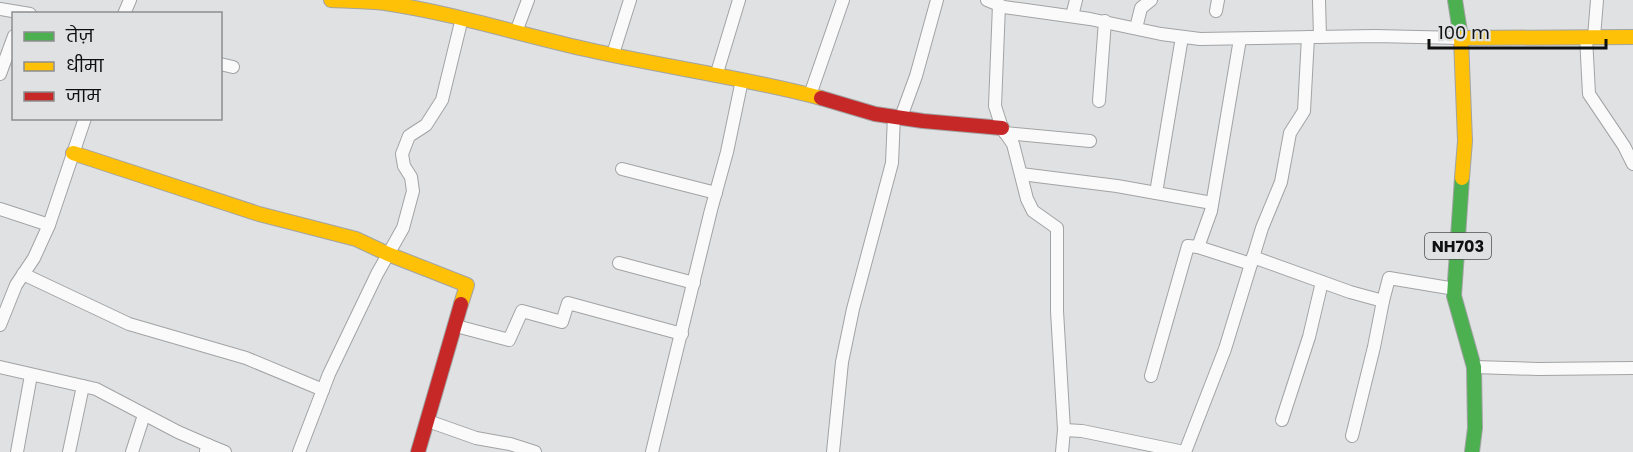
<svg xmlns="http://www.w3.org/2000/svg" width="1633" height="452" viewBox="0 0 1633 452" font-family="Poppins,'Noto Sans Devanagari',sans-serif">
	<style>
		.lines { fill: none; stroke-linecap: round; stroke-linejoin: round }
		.street-casing { stroke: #a2a3a4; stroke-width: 14 }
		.fast-casing { stroke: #a2a3a4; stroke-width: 16 }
		.slow-casing { stroke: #a2a3a4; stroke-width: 16 }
		.jam-casing { stroke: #a2a3a4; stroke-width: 16 }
		.street { stroke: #fafafb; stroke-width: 12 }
		.fast { stroke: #4caf50; stroke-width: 14 }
		.slow { stroke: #ffc107; stroke-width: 14 }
		.jam { stroke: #c62828; stroke-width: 14 }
		.labels { text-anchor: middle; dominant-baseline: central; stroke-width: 4.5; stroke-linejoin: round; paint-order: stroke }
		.shield { fill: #dfe1e3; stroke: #4d4f4f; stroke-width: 1.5 }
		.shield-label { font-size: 16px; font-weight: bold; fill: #0f1010 }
	</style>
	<rect width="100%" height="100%" fill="#e0e1e2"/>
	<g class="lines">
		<defs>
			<g id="street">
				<polyline points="987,0 1004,7 1090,19 1161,34 1200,39 1375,36 1461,38"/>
				<polyline points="1319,0 1320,37"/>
				<polyline points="999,5 995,106 1002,128 1013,144 1027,199 1033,211 1057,228 1057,311 1064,430 1062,452"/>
				<polyline points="0,9 30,14"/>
				<polyline points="1216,11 1218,0"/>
				<polyline points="124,14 130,0"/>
				<polyline points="1072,16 1076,0"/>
				<polyline points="1136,28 1141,8 1151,0"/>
				<polyline points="516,32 528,0"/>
				<polyline points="1586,37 1589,94 1624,146 1633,164"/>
				<polyline points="1594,37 1597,0"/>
				<polyline points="1240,39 1211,211 1198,247 1251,264"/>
				<polyline points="613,54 630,0"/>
				<polyline points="220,64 233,67"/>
				<polyline points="0,74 14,36"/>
				<polyline points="716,76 739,0"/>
				<polyline points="810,95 843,0"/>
				<polyline points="1099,101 1105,21"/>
				<polyline points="901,117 916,76 937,0"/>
				<polyline points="1005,133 1090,141"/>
				<polyline points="622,169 716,193"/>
				<polyline points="1021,174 1117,186 1212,203"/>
				<polyline points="1156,193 1182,37"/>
				<polyline points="0,209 49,225"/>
				<polyline points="1253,257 1350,292 1383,301 1374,347 1352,436"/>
				<polyline points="619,263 694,283"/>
				<polyline points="23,274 129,324 246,358 323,390"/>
				<polyline points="1383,301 1389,278 1455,289"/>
				<polyline points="0,325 16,285 34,258 49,225 85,118"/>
				<polyline points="456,326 509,340 522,311 562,322 568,303 682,334"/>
				<polyline points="0,367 96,389 178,432 208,445"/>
				<polyline points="1474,367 1538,369 1633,368"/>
				<polyline points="1151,376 1188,246 1198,247"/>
				<polyline points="1282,420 1309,337 1322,282"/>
				<polyline points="428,421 476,438 510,444 535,452"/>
				<polyline points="1064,430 1082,431 1184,452"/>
				<polyline points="206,451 208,445 225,452"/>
				<polyline points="17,452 31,375"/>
				<polyline points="69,452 83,386"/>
				<polyline points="132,452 144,415"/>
				<polyline points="299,452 329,374 377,274 403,228 413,191 411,177 404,166 402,154 409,136 426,125 442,100 462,18"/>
				<polyline points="652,452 711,210 727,152 742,80"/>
				<polyline points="833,452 842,362 853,309 892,163 894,116"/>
				<polyline points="1185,452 1225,349 1262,228 1281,182 1290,133 1304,111 1308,37"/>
			</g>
			<g id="fast">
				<polyline points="1455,0 1461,38"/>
				<polyline points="1462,178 1454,296 1474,367 1475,428 1472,452"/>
			</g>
			<g id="slow">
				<path d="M 331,0 C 349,1 368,1 385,3 C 453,13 518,34 585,49 C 663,67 743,77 821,98"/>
				<polyline points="73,153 259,214 356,239 388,254 467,285 461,304"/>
				<polyline points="1462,178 1465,141 1461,38 1633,37"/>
			</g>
			<g id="jam">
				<polyline points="821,98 875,114 923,121 1002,128"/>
				<polyline points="418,452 461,304"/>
			</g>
		</defs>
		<!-- street casing -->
		<use href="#street" class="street-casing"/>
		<!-- fast casing -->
		<use href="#fast" class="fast-casing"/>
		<!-- slow casing -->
		<use href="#slow" class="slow-casing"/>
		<!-- jam casing -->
		<use href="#jam" class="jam-casing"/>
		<!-- street -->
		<use href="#street" class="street"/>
		<!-- fast -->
		<use href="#fast" class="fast"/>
		<!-- slow -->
		<use href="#slow" class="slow"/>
		<!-- jam -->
		<use href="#jam" class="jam"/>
	</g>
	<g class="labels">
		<!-- shield labels -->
		<rect class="shield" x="1425" y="233" width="66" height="26" rx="4.5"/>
		<g class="shield-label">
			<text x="1458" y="246">NH703</text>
		</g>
	</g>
	<!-- legend -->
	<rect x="12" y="12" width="210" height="108" fill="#dfe1e3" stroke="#8c8d8f" stroke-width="1.5"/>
	<rect x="24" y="32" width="30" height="9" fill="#4caf50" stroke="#8c8d8f" stroke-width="1.5"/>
	<text x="66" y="42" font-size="18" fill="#0f1010">तेज़</text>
	<rect x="24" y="62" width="30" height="9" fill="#ffc107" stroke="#8c8d8f" stroke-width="1.5"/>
	<text x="66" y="72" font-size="18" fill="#0f1010">धीमा</text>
	<rect x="24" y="92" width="30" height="9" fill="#c62828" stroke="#8c8d8f" stroke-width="1.5"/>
	<text x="66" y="102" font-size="18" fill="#0f1010">जाम</text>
	<!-- scale -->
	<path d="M1429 39v9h177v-9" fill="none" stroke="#0f1010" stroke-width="3"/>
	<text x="1438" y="39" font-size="18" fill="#0f1010" stroke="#dfe1e3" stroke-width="4.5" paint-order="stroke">100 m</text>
</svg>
